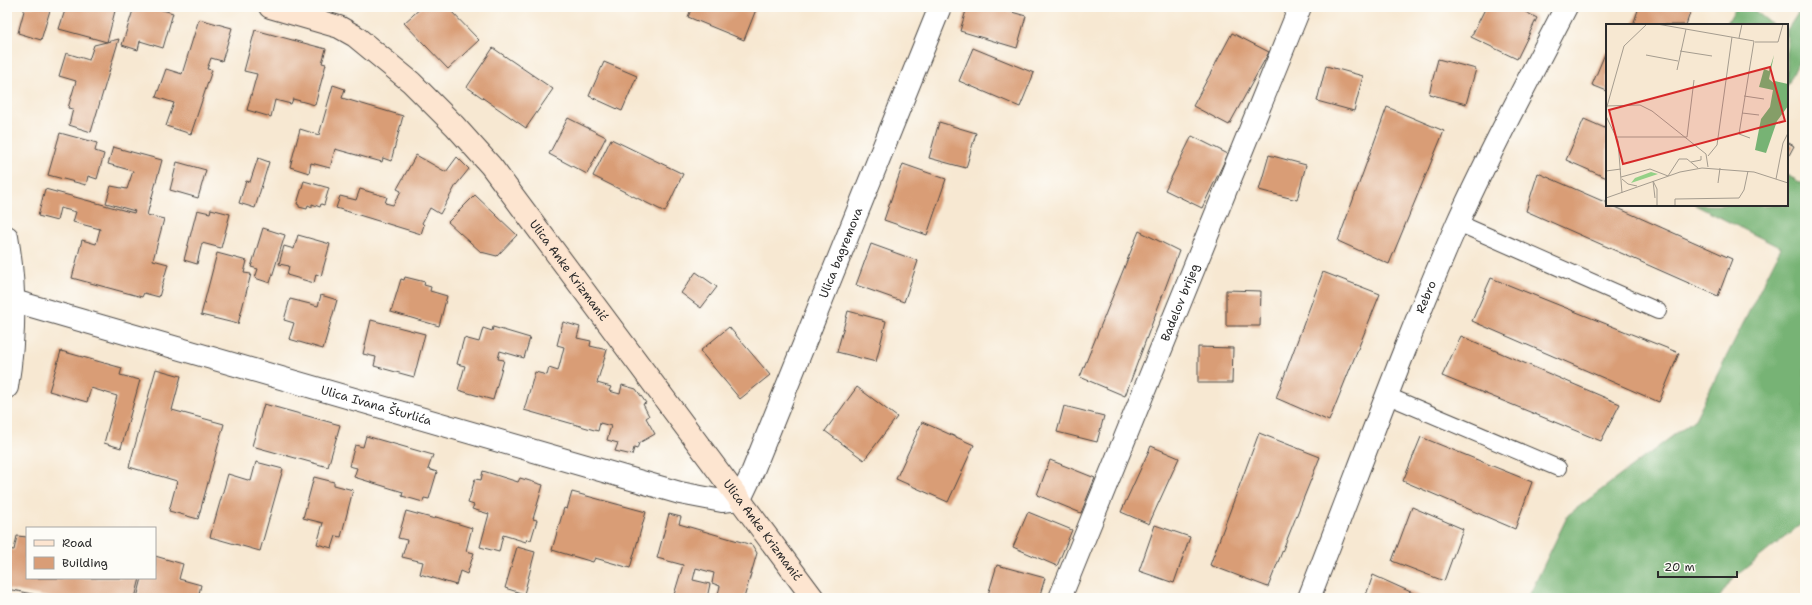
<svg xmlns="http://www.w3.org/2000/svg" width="1812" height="605" viewBox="0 0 1812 605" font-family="'Shantell Sans',sans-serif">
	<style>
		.forest { fill: #77b374; stroke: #516f50 }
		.building { fill: #d99d76 }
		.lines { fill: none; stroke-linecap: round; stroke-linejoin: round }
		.lane-casing { stroke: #4a4744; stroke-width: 18 }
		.street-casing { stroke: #4a4744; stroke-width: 24 }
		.secondary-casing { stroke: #4a4744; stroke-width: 24 }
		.lane { stroke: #fff; stroke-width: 16 }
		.street { stroke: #fff; stroke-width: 22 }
		.secondary { stroke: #fde5d0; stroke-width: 22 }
		.labels { text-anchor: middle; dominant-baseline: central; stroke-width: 3; stroke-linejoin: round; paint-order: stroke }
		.street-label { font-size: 12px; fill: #2b2b2b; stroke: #fdfcf7 }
		.inset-road { fill: none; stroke: #a59c8f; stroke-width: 1 }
		.view { fill: #d62828; fill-opacity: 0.15; stroke: #d62828; stroke-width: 2 }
		.inset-edge { fill: none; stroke: #2b2b2b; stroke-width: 2 }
	</style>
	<rect width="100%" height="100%" fill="#fdfcf7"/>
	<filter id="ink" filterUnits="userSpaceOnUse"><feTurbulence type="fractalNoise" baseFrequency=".025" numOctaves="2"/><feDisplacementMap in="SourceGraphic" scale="8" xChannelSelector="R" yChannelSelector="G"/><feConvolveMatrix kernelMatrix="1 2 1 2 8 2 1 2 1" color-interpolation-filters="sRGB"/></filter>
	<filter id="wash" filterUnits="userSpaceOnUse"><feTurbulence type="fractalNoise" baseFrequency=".012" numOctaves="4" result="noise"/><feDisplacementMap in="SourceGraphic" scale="16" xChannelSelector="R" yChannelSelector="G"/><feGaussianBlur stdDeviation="0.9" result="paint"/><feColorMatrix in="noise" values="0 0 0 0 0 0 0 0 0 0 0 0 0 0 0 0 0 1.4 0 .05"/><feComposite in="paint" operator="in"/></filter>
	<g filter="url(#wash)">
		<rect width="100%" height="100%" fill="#f7e8d2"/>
		<!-- forest -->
		<g class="forest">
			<polygon points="1736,7 1750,7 1773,25 1726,25"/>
			<polygon points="1802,7 1805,7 1805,49 1787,86 1787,30"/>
			<polygon points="1787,175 1805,185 1805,521 1732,579 1719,598 1528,598 1568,515 1695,419 1781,248 1695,205 1787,205"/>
		</g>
		<g id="blocks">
			<!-- building -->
			<g class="building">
				<polygon points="25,7 51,7 41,40 18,33"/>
				<polygon points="66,7 116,7 107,42 59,29"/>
				<polygon points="134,7 152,7 173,13 163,48 140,41 138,50 122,45"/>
				<polygon points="422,7 447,7 479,40 448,69 404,23"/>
				<polygon points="692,7 757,7 744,40 688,17"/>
				<polygon points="967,7 994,7 1026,16 1017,48 960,31"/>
				<polygon points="1486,7 1516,7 1537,18 1517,59 1471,37"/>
				<polygon points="1639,7 1692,7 1686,25 1633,25"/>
				<polygon points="199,19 232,28 222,61 211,58 207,69 212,70 191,134 166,126 174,103 156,97 166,69 182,74"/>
				<polygon points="255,30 326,49 322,63 326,64 315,105 293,99 291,104 275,100 271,117 247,110 257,74 244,71"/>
				<polygon points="1232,33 1269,52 1229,125 1193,106"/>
				<polygon points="119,39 91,132 69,125 73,109 68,108 76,81 59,76 66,53 89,60 94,45"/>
				<polygon points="493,48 553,89 526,128 467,87"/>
				<polygon points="973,48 1034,73 1020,107 959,81"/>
				<polygon points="1607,49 1607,91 1592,85"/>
				<polygon points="1438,59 1476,69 1466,104 1429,94"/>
				<polygon points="604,62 637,76 622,111 589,96"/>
				<polygon points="1326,66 1363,76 1354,111 1317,101"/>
				<polygon points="333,85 345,89 342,98 403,116 391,161 383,158 382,162 335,149 330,168 311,163 309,173 290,167 300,129 319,135"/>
				<polygon points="1387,107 1444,131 1389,264 1338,241"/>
				<polygon points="568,118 606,137 587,174 549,154"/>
				<polygon points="1584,119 1607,129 1607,178 1566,160"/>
				<polygon points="939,122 976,133 966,168 929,158"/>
				<polygon points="60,133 97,143 95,151 104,154 97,179 88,176 86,185 48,175"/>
				<polygon points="1192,136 1228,154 1202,208 1165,190"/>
				<polygon points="611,139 683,174 665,212 593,176"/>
				<polygon points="1787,142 1794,146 1787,159"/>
				<polygon points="113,147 162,160 147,215 164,219 153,260 168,264 159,297 144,293 142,297 72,278 82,240 96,244 100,229 73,222 76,212 60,208 57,221 38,216 45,189 134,213 135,211 106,203 111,186 127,189 133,171 108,164"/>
				<polygon points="416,155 446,172 457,157 469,169 456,185 440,214 430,208 422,223 424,225 421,234 336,208 340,196 356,200 360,189 387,197 385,203 393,205 401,191 397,189"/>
				<polygon points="1269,155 1306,165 1297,200 1259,190"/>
				<polygon points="258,158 269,162 255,208 239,203 246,181 250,182"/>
				<polygon points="177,162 206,170 198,198 170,190"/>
				<polygon points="903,164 946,179 927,235 884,220"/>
				<polygon points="1538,173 1607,203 1607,205 1611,205 1732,259 1718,296 1526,211"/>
				<polygon points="304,181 329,188 324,205 321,204 320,207 312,204 312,207 308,205 307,209 299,207 299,205 297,204"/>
				<polygon points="475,195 517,235 497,256 481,252 448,222"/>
				<polygon points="211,209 230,214 221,248 202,243 197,264 184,260 197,210 210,213"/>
				<polygon points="263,228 285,235 270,283 255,278 258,269 251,267"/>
				<polygon points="1139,231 1179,251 1125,396 1080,377"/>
				<polygon points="298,235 330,244 321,276 316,274 314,283 287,275 289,266 279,264 284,246 294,249"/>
				<polygon points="871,244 918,261 904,302 856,285"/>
				<polygon points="217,253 247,261 244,273 251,274 238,324 201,315"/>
				<polygon points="696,272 717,287 701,308 681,293"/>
				<polygon points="1323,272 1380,294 1329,421 1276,398"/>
				<polygon points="405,277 425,282 424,285 431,287 430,291 447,296 439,326 391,312 401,279 404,280"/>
				<polygon points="1491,278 1679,353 1659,402 1472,321"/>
				<polygon points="1226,290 1261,291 1260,326 1226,326"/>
				<polygon points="321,295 337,300 323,349 289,339 294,323 284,320 290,299 318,306"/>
				<polygon points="848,311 886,321 876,362 837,352"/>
				<polygon points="371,320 425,334 414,377 374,366 376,357 363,354"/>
				<polygon points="563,322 580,327 577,338 591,341 590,346 607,350 597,383 611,387 609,391 620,394 622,385 636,389 646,403 643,404 649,416 646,418 655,434 639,443 637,449 634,448 632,455 615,451 618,443 607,440 611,426 600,423 598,431 524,410 535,372 547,375 549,368 558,371 564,347 557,345"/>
				<polygon points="493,327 530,338 524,358 500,351 498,359 504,360 493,400 458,390 465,366 457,364 464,338 479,342 483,328 492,331"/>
				<polygon points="729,327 770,375 740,399 700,351"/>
				<polygon points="1461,336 1620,404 1601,441 1442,376"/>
				<polygon points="1198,347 1233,348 1232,383 1198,383"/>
				<polygon points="61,351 122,368 120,375 140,380 121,448 104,443 117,396 91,388 87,402 49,391"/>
				<polygon points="156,369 181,376 172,410 224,424 198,519 169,511 177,481 129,467"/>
				<polygon points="857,387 897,417 864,460 825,431"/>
				<polygon points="264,404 340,425 328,467 252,446"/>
				<polygon points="1064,406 1104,416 1097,442 1057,432"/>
				<polygon points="922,422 974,445 948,502 896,479"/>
				<polygon points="1259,433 1320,457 1268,587 1210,565"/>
				<polygon points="366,436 433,455 428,469 437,472 429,499 424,498 423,502 402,496 403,492 354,477 357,468 349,466 355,445 363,447"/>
				<polygon points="1421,437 1532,482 1515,529 1403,481"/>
				<polygon points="1151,446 1179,458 1149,524 1121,512"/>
				<polygon points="1050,460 1095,478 1081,513 1037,495"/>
				<polygon points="256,462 283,469 260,551 210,537 228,474 251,481"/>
				<polygon points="483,471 518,482 520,478 543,485 533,519 537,520 531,540 527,539 526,542 503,535 499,552 480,547 489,514 472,509 474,505 468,503 475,479 481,480"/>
				<polygon points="314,477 334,482 334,485 353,490 341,537 336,536 332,548 317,544 323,523 303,518"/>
				<polygon points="572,492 646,512 630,568 595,558 593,562 552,550 564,508 567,509"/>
				<polygon points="1412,507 1463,529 1444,581 1392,561"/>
				<polygon points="406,511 435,519 436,517 472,528 466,551 474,553 467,574 460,571 456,585 420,574 423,562 402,557 407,540 398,538"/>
				<polygon points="1028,512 1072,530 1057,566 1013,547"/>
				<polygon points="669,514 681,517 679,524 752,545 757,553 744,598 717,598 720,586 712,583 714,573 696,568 693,580 710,584 707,598 673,598 683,565 657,558"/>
				<polygon points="1155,525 1190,537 1174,583 1139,571"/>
				<polygon points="17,536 27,537 27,578 140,578 135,598 52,598 7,589 7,549 14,550"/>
				<polygon points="517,547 535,552 524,594 505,588"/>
				<polygon points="155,556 183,564 179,579 201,585 198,598 137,598 142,578 155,578"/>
				<polygon points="997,565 1045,578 1039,598 987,598"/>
				<polygon points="1373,575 1424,598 1365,598"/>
			</g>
		</g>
	</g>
	<g filter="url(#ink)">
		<use href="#blocks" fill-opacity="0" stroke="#4a4744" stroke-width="1"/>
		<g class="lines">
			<defs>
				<g id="lane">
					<polyline points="1458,223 1658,311"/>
					<polyline points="1388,396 1558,468"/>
				</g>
				<g id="street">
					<path d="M 7,237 C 16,287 15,337 7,387"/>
					<path id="s1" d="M 14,301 L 680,493 L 722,501 L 740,499 L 750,478 L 940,7"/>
					<path id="s2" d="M 1060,598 L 1300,7"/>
					<path id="s3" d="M 1309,598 C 1358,473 1403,347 1457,224 C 1490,150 1529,79 1566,7"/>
				</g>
				<g id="secondary">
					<path id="s4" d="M 270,7 L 339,27 L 355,36 L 411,82 L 455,126 L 491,166 L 813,598"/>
				</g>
			</defs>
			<!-- lane casing -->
			<use href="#lane" class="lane-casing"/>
			<!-- street casing -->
			<use href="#street" class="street-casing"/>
			<!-- secondary casing -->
			<use href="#secondary" class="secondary-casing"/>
			<!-- lane -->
			<use href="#lane" class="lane"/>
			<!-- street -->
			<use href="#street" class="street"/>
			<!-- secondary -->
			<use href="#secondary" class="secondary"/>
		</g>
	</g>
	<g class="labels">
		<!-- street labels -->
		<g class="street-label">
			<text stroke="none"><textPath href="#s1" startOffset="1020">Ulica bagremova</textPath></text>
			<text stroke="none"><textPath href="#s4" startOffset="409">Ulica Anke Krizmanić</textPath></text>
			<text stroke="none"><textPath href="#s3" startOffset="323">Rebro</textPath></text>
			<text stroke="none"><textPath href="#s2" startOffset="319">Badelov brijeg</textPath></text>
			<text stroke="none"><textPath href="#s1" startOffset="377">Ulica Ivana Šturlića</textPath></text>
			<text stroke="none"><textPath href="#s4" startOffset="733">Ulica Anke Krizmanić</textPath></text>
		</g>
	</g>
	<!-- overview -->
	<g transform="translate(1606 24)">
		<rect width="182" height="182" fill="#f7e8d2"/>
		<path d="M 45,148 L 52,150 L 25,159 L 29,154 Z" fill="#94d187"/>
		<path d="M 168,31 L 163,55 L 169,60 L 169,57 L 182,60 L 182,82 L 171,97 L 160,129 L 149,126 L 155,95 L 164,83 L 167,66 L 153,63 L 158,45 L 163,47 Z" fill="#77b374"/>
		<path class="inset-road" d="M 51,0 L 148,17 L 133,110 L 144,114M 133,14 L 136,0M 149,18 L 172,18 L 177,0M 74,27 L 106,32M 40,31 L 72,37M 71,46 L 80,5M 138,72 L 158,75M 0,82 L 34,81 L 46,87 L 100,130 L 102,143M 0,86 L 18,22 L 41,0M 136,89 L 153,91M 0,92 L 12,117 L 16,169M 11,113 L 81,113M 81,113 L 88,56M 102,132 L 111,121 L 126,13M 85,138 L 95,136 L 95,132M 0,147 L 15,145M 62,152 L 73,135 L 81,135 L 92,144M 15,153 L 44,145 L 62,152M 16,155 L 22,160 L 31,162M 170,155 L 177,119 L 182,109M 47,157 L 51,165 L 51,182M 47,157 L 49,174M 112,159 L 114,144M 0,174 L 74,148 L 96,144 L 148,148 L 182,159M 69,182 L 69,175 L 133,174 L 138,166 L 142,147"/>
		<path class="view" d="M 164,43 L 179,97 L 17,140 L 3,86 Z"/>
		<rect width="182" height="182" class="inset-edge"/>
	</g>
	<!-- margin -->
	<rect width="1812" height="605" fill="none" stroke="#fdfcf7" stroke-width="24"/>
	<!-- legend -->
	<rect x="26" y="527" width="130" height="52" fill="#fdfcf7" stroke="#a9a8a5"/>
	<rect x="34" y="540" width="20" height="6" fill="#fde5d0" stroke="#a9a8a5"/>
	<text x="62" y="547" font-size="12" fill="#2b2b2b">Road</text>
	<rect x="34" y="557" width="20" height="12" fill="#d99d76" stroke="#a9a8a5"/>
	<text x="62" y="567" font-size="12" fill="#2b2b2b">Building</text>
	<!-- scale -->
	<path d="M1658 571v6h79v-6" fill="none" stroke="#2b2b2b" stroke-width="2"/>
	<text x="1664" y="571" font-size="12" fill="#2b2b2b" stroke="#fdfcf7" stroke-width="3" paint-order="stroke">20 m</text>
</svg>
